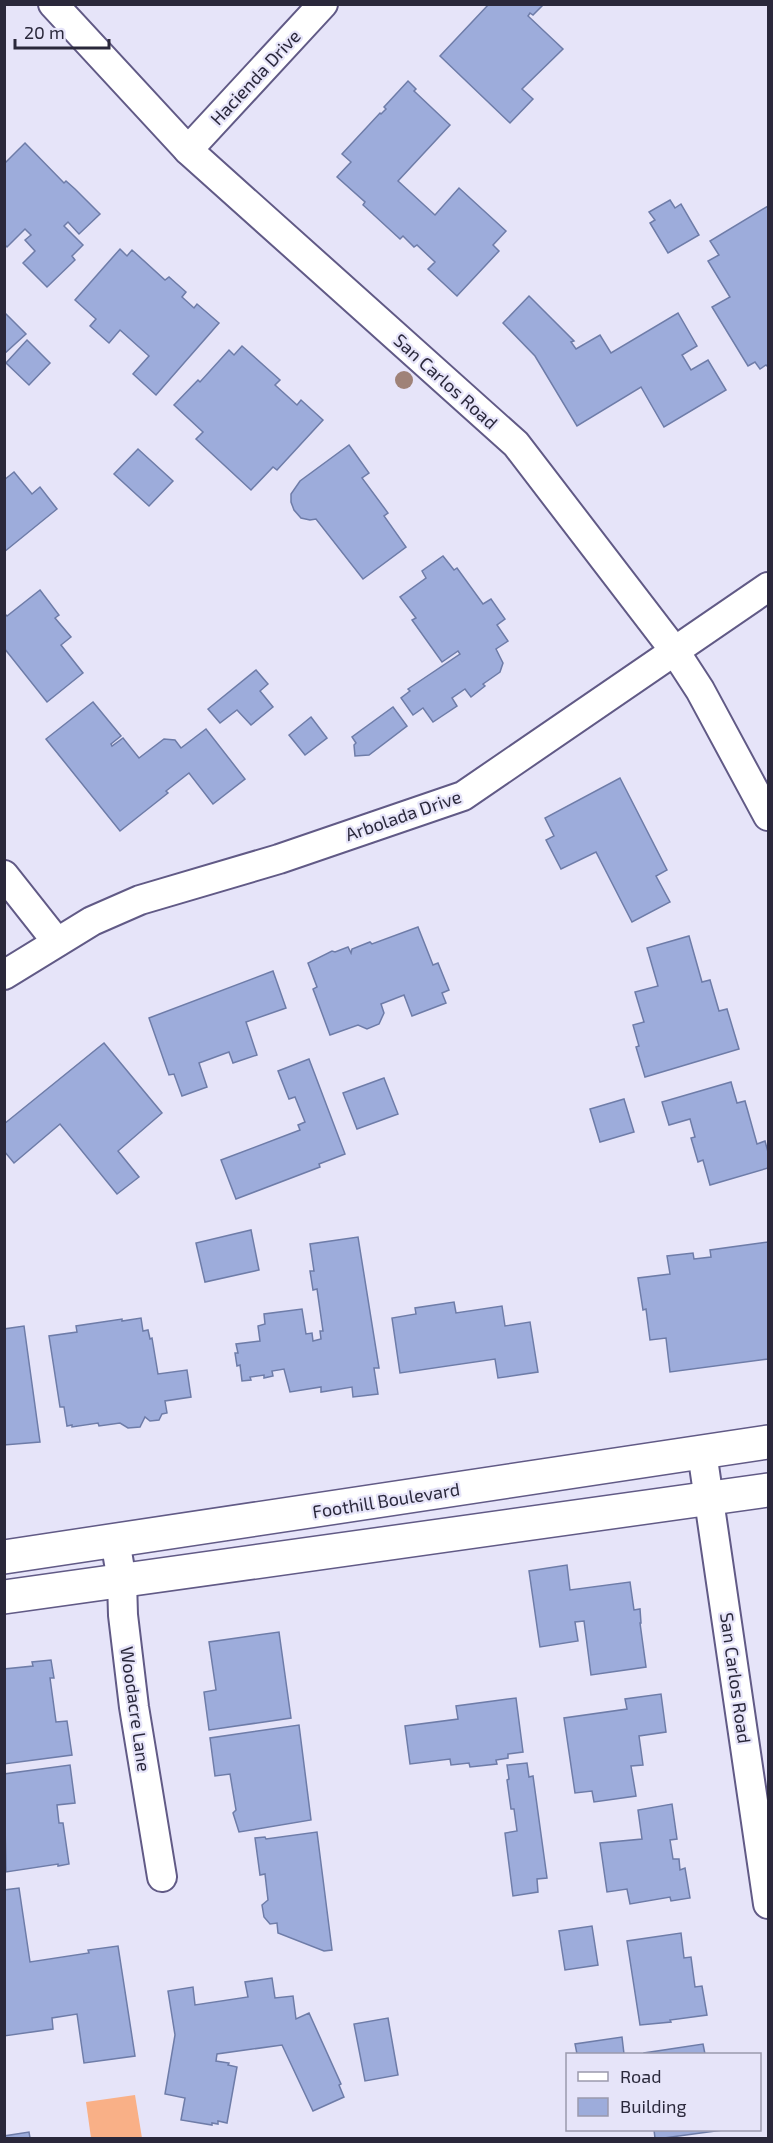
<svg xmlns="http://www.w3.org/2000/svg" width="773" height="2143" viewBox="0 0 773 2143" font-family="'Exo 2',sans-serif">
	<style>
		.green { fill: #f9b087 }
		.building { fill: #9dacdb; stroke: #6e7ca8; stroke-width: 1.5 }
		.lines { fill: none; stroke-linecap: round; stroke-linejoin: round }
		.street-casing { stroke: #615a86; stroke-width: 32 }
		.primary-casing { stroke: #615a86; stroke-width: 36 }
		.street { stroke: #fff; stroke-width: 28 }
		.primary { stroke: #fff; stroke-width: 33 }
		.tree { fill: #9f8278 }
		.labels { text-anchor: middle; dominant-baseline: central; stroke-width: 4.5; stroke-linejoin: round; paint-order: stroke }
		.street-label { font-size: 18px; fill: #2a283b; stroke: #e6e4f9 }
	</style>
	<rect width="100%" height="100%" fill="#e6e4f9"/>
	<!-- green -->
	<polygon class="green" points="135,2095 142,2138 91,2138 86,2102"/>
	<!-- building -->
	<g class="building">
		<polygon points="489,4 544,4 533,15 530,13 528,16 563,49 522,89 533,99 510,123 440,56"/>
		<polygon points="408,81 416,89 414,91 450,125 398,181 435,215 459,188 506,231 493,245 499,251 457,296 428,269 435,262 417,245 414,247 403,236 400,239 363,205 365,202 337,177 351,162 342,154 380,113 381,114 386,109 384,107"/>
		<polygon points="25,143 64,183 66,181 75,189 100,214 79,234 68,222 64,226 83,245 72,256 75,260 47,287 23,263 35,251 25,240 31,235 25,229 7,247 4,244 4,164"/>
		<polygon points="670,200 675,208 681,204 699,235 668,253 650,223 655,220 649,212"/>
		<polygon points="768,206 768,367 766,365 760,369 755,362 748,366 712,307 730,297 708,261 719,255 710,241"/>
		<polygon points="120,249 127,256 132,250 165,280 169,277 186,292 182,297 194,308 197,304 219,323 156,395 133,374 149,356 120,330 109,343 90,326 96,319 75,300"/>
		<polygon points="529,296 574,341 571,342 576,349 600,335 611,353 678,313 697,346 682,355 691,370 708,360 726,390 664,427 641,387 577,426 535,356 503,323"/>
		<polygon points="4,312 26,334 4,354"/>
		<polygon points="27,340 50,363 29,385 6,363"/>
		<polygon points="242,346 280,380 275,385 297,405 301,400 323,420 277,470 273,467 251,490 196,439 203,432 174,405 198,380 200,382 229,350 234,355"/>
		<polygon points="349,445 369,473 362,478 388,513 384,516 406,547 363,579 316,519 310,520 301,518 294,510 291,502 291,494 300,481"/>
		<polygon points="138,449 173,481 149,506 114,474"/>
		<polygon points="14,472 32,494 40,487 57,509 4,552 4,480"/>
		<polygon points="443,556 454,570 457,568 483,604 491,599 505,619 497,625 508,641 496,649 503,663 500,672 483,684 485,686 471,697 465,689 452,698 457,706 433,722 423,708 413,715 401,698 410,691 408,689 460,654 458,651 442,662 412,620 416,618 400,597 426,578 422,571"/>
		<polygon points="40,590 59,615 55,618 71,637 61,645 83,673 47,702 4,648 4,613 7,616"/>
		<polygon points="256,670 268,684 260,691 273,707 251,725 237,710 220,723 208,709"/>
		<polygon points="93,702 121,736 111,744 112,746 123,738 139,758 164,739 175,740 181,748 206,729 245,779 213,804 189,773 166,791 168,793 120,831 46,739"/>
		<polygon points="393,707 407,726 369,755 355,756 354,745 356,743 352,737"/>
		<polygon points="311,717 327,738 305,755 289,735"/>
		<polygon points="620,778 667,870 656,876 670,902 632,922 596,852 561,869 546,840 554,836 545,818"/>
		<polygon points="418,927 433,965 438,963 449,990 442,993 446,1003 412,1016 404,995 381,1004 384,1013 379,1024 367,1029 358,1025 330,1035 313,989 317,987 308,963 332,951 335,952 348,947 351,953 352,949 370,942 372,944"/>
		<polygon points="689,936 702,982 710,980 719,1011 727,1009 739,1049 645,1077 636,1047 639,1046 633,1025 644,1022 635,992 658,986 647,948"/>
		<polygon points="273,971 286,1008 246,1022 257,1055 233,1063 229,1052 199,1063 207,1087 182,1096 174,1074 169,1075 149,1018"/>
		<polygon points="104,1043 162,1113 118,1151 139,1177 117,1194 60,1124 14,1163 4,1151 4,1124"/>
		<polygon points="309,1059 345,1154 319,1164 320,1167 236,1199 221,1160 300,1130 298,1125 305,1122 295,1097 289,1099 278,1071"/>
		<polygon points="384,1078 398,1114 357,1129 343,1093"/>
		<polygon points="731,1082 737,1103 745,1101 757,1144 765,1141 768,1152 768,1168 710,1185 703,1160 698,1162 691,1138 695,1137 690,1119 669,1125 662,1102"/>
		<polygon points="624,1099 634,1132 600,1142 590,1109"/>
		<polygon points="251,1230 259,1270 205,1282 196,1243"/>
		<polygon points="358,1237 379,1368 374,1368 378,1394 353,1397 352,1387 321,1392 321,1387 290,1392 284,1369 272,1371 273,1376 264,1378 264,1375 250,1377 251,1380 242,1381 240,1365 237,1366 235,1353 238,1353 236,1344 260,1341 258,1326 265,1324 264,1314 302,1309 306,1334 312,1333 313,1341 321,1339 320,1331 323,1331 317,1289 313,1290 310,1271 314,1271 310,1244"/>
		<polygon points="768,1242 768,1359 670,1372 666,1338 650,1340 646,1309 643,1310 638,1278 670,1274 667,1256 693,1253 694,1259 711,1257 710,1250"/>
		<polygon points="454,1302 456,1313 502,1306 505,1326 530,1322 538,1372 498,1378 495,1359 400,1373 392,1318 416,1314 415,1308"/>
		<polygon points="141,1318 143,1331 148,1330 150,1339 152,1338 158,1374 187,1370 191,1397 165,1401 167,1413 162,1414 159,1420 150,1421 145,1417 140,1427 128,1428 120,1423 99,1426 98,1423 72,1427 72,1425 67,1426 64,1407 60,1407 49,1336 77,1332 76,1326 122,1319 122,1321"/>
		<polygon points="24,1326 40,1442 4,1445 4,1329"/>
		<polygon points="567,1565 570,1590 630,1582 634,1610 640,1609 641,1623 640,1623 646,1667 591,1675 584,1621 575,1622 578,1641 540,1647 529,1571"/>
		<polygon points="279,1632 291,1718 209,1730 204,1692 216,1690 209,1642"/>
		<polygon points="51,1660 54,1678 50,1678 56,1722 67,1721 72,1755 4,1764 4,1669 33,1666 32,1662"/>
		<polygon points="661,1694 666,1732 639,1736 643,1765 631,1766 636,1796 594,1802 592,1791 575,1793 564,1718 627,1709 625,1699"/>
		<polygon points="516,1698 523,1752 508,1754 508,1758 496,1760 497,1764 470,1767 469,1763 451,1765 450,1759 410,1764 405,1726 458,1719 456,1706"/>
		<polygon points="299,1725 311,1820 239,1832 233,1813 236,1810 230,1774 215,1776 210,1738"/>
		<polygon points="527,1763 529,1777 533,1776 547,1878 537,1879 538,1892 513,1896 505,1833 517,1831 514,1809 511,1809 507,1780 509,1779 507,1765"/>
		<polygon points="70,1765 75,1803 57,1805 59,1823 63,1823 69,1864 58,1866 58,1864 6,1872 4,1774"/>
		<polygon points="672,1804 677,1839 670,1840 673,1859 679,1859 680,1870 685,1868 690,1898 671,1901 670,1897 630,1904 627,1889 607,1892 600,1843 642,1839 638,1810"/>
		<polygon points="317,1832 332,1950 324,1951 278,1933 277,1923 270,1924 264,1917 262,1905 268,1900 265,1874 260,1875 255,1838 265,1837 266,1839"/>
		<polygon points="19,1888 30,1962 89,1953 88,1950 118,1946 135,2056 84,2063 77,2014 52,2018 53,2029 4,2036 4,1890"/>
		<polygon points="592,1926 598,1965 565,1970 559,1931"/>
		<polygon points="681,1933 684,1958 691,1957 695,1987 702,1986 707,2015 670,2020 671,2022 640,2025 627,1941"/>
		<polygon points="272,1978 275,1998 293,1996 296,2019 309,2013 341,2084 339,2085 344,2097 313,2111 282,2045 217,2054 216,2061 229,2063 228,2065 237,2067 227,2123 218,2121 218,2124 212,2123 212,2125 181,2120 185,2098 165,2094 175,2035 168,1991 193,1987 195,2005 248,1997 245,1982"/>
		<polygon points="388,2018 398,2075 365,2081 354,2024"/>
		<polygon points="622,2037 624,2054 577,2054 575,2044"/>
		<polygon points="703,2044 705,2054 644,2054 644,2053"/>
		<polygon points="654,2130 723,2130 664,2138 655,2138"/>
		<polygon points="29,2132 30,2138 4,2138 4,2136"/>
	</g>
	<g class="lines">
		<defs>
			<g id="street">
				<polyline points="53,4 188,150 516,444 674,650 700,690 768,816"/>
				<polyline points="188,150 323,4"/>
				<polyline points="4,875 57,942"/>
				<polyline points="4,975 92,921 140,900 279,859 463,796 768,587"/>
				<polyline points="702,1452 768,1904"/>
				<polyline points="115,1540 122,1581 123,1615 134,1707 162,1877"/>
			</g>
			<g id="primary">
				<polyline points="4,1557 768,1442"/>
				<polyline points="4,1597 768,1490"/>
			</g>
		</defs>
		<!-- street casing -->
		<use href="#street" class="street-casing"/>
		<!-- primary casing -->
		<use href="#primary" class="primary-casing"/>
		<!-- street -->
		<use href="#street" class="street"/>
		<!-- primary -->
		<use href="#primary" class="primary"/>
	</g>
	<!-- trees -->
	<circle class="tree" cx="404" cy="380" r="9"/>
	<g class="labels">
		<!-- street labels -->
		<g class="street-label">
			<text transform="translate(255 77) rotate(-47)">Hacienda Drive</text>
			<text transform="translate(446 381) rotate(42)">San Carlos Road</text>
			<text transform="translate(403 815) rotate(-19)">Arbolada Drive</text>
			<text transform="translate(386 1500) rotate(-9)">Foothill Boulevard</text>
			<text transform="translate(736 1678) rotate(82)">San Carlos Road</text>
			<text transform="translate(136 1709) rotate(82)">Woodacre Lane</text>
		</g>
	</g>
	<!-- border -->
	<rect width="773" height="2143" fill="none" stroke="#2a283b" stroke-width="12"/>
	<!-- legend -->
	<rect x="566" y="2053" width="195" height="78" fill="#e6e4f9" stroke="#9b99ad" stroke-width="1.5"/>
	<rect x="578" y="2072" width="30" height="9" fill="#ffffff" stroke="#9b99ad" stroke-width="1.5"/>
	<text x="620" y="2083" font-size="18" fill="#2a283b">Road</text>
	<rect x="578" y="2098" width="30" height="18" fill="#9dacdb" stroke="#9b99ad" stroke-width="1.5"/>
	<text x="620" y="2113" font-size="18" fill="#2a283b">Building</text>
	<!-- scale -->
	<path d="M15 39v9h94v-9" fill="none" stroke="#2a283b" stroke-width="3"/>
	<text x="24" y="39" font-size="18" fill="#2a283b" stroke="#e6e4f9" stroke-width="4.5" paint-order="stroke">20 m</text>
</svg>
